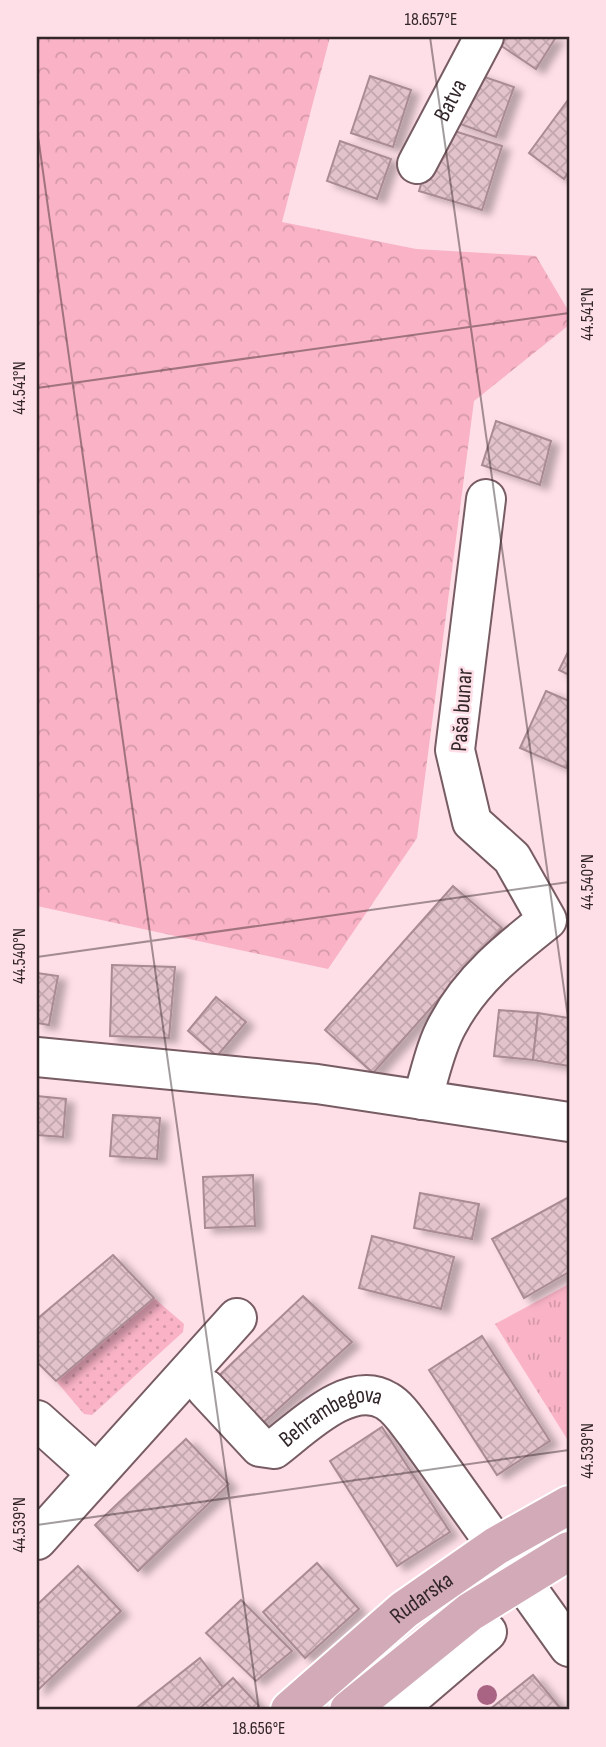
<svg xmlns="http://www.w3.org/2000/svg" width="606" height="1747" viewBox="0 0 606 1747" font-family="'Sofia Sans Condensed',sans-serif">
	<style>
		.grass { fill: url(#grass-tufts) }
		.forest { fill: url(#forest-crowns) }
		.garden { fill: url(#garden-dots) }
		.building { fill: url(#building-cross-hatch); stroke: #a98b93; stroke-width: 2; filter: url(#shadow) }
		.lines { fill: none; stroke-linecap: round; stroke-linejoin: round }
		.minor-casing { stroke: #775c63; stroke-width: 42 }
		.major-casing { stroke: #fff; stroke-width: 42 }
		.minor { stroke: #fff; stroke-width: 38 }
		.major { stroke: #d3aab7; stroke-width: 38 }
		.tree { fill: #a96483 }
		.ticks { fill: none; stroke: #322629; stroke-width: 2; stroke-opacity: 0.45 }
		.labels { text-anchor: middle; dominant-baseline: central; stroke-width: 5; stroke-linejoin: round; paint-order: stroke }
		.street-label { font-size: 23px; fill: #322629; stroke: #fedee7 }
		.neatline { fill: none; stroke: #322629; stroke-width: 2.5 }
		.ticks-label { font-size: 18px; text-anchor: middle; fill: #322629 }
	</style>
	<defs>
		<pattern id="grass-tufts" width="24" height="20" patternUnits="userSpaceOnUse" patternTransform="scale(1.75)"><rect width="24" height="20" fill="#f9b2c6"/><path d="M3 7l-1-3M5 7V3M7 7l1-3M15 17l-1-3M17 17v-4M19 17l1-3" fill="none" stroke="#d699aa"/></pattern>
		<pattern id="forest-crowns" width="20" height="18" patternUnits="userSpaceOnUse" patternTransform="scale(1.75)"><rect width="20" height="18" fill="#f9b2c6"/><path d="M2 6a3 3 0 1 1 6 0M12 15a3 3 0 1 1 6 0" fill="none" stroke="#d699aa"/></pattern>
		<pattern id="garden-dots" width="8" height="8" patternUnits="userSpaceOnUse" patternTransform="scale(1.75)"><rect width="8" height="8" fill="#f9b2c6"/><path d="M2 2h.1M6 6h.1" fill="none" stroke="#d699aa" stroke-width="1.8" stroke-linecap="round"/></pattern>
		<pattern id="building-cross-hatch" width="8" height="8" patternUnits="userSpaceOnUse" patternTransform="scale(1.75)"><rect width="8" height="8" fill="#e3c3cb"/><path d="M0 0l8 8M0 8l8-8" fill="none" stroke="#c3a7ae"/></pattern>
		<filter id="shadow"><feDropShadow dx="8" dy="4.5" stdDeviation="3.5" flood-color="#0004"/></filter>
	</defs>
	<rect width="100%" height="100%" fill="#fedee7"/>
	<!-- grass -->
	<polygon class="grass" points="569,1284 569,1442 495,1324"/>
	<!-- forest -->
	<polygon class="forest" points="37,37 330,37 282,222 416,249 536,256 569,312 569,325 474,401 417,838 328,969 37,906"/>
	<!-- garden -->
	<polygon class="garden" points="154,1298 184,1324 183,1332 92,1415 84,1414 56,1381"/>
	<!-- building -->
	<g class="building">
		<polygon points="505,37 556,37 536,69 500,45"/>
		<polygon points="470,72 514,87 496,137 452,121"/>
		<polygon points="370,76 411,90 393,147 351,133"/>
		<polygon points="568,100 569,171 564,179 529,153"/>
		<polygon points="451,130 502,146 482,210 419,191 429,157 441,161"/>
		<polygon points="340,141 391,159 377,199 327,181"/>
		<polygon points="496,421 551,441 540,485 482,465"/>
		<polygon points="569,650 569,675 559,670"/>
		<polygon points="546,691 569,701 569,761 566,768 520,748"/>
		<polygon points="453,886 502,928 373,1073 325,1030"/>
		<polygon points="112,965 175,967 169,1038 110,1036"/>
		<polygon points="37,973 58,976 49,1025 37,1023"/>
		<polygon points="216,997 246,1022 217,1056 188,1031"/>
		<polygon points="499,1010 538,1013 533,1060 494,1056"/>
		<polygon points="538,1013 569,1018 569,1066 533,1060"/>
		<polygon points="37,1096 66,1099 63,1137 37,1135"/>
		<polygon points="113,1115 160,1118 157,1159 110,1156"/>
		<polygon points="253,1175 255,1226 205,1228 203,1177"/>
		<polygon points="420,1193 479,1204 472,1239 414,1228"/>
		<polygon points="569,1197 569,1272 524,1298 492,1239"/>
		<polygon points="372,1236 454,1257 441,1309 359,1288"/>
		<polygon points="113,1255 154,1298 56,1381 37,1362 37,1319"/>
		<polygon points="303,1296 352,1342 255,1430 211,1383"/>
		<polygon points="482,1336 550,1441 497,1475 429,1370"/>
		<polygon points="382,1427 450,1532 397,1566 330,1461"/>
		<polygon points="186,1439 229,1484 138,1571 95,1525"/>
		<polygon points="317,1563 359,1609 305,1658 263,1612"/>
		<polygon points="78,1566 121,1611 37,1691 37,1605"/>
		<polygon points="241,1600 292,1651 256,1681 206,1633"/>
		<polygon points="200,1658 240,1709 134,1710"/>
		<polygon points="533,1675 562,1710 489,1710"/>
		<polygon points="233,1678 259,1706 254,1710 198,1710"/>
	</g>
	<g class="lines">
		<defs>
			<g id="minor">
				<path id="s1" d="M 417,164 L 484,37"/>
				<polyline points="37,1057 317,1084 569,1122"/>
				<path d="M 422,1100 C 430,1075 435,1047 448,1024 C 471,980 509,950 547,920 L 512,858 L 472,822 L 455,750 L 486,499"/>
				<path id="s2" d="M 206,1389 L 260,1447 L 274,1449 C 302,1428 350,1378 387,1401 C 399,1408 408,1423 416,1433 L 569,1647"/>
				<polyline points="37,1420 96,1473"/>
				<polyline points="37,1540 237,1318"/>
				<polyline points="396,1710 487,1632"/>
			</g>
			<g id="major">
				<path id="s3" d="M 290,1710 L 404,1610 L 496,1546 L 569,1505"/>
				<polyline points="349,1710 470,1612 569,1551"/>
			</g>
		</defs>
		<!-- minor casing -->
		<use href="#minor" class="minor-casing"/>
		<!-- major casing -->
		<use href="#major" class="major-casing"/>
		<!-- minor -->
		<use href="#minor" class="minor"/>
		<!-- major -->
		<use href="#major" class="major"/>
	</g>
	<!-- trees -->
	<circle class="tree" cx="487" cy="1695" r="10"/>
	<!-- ticks -->
	<path class="ticks" d="M 430,37 L 569,1025M 37,129 L 259,1710M 37,388 L 569,313M 37,957 L 569,882M 37,1525 L 569,1450"/>
	<g class="labels">
		<!-- street labels -->
		<g class="street-label">
			<text stroke="none"><textPath href="#s1" startOffset="72">Batva</textPath></text>
			<text transform="translate(462 710) rotate(-86)">Paša bunar</text>
			<text stroke="none"><textPath href="#s2" startOffset="161">Behrambegova</textPath></text>
			<text stroke="none"><textPath href="#s3" startOffset="173">Rudarska</textPath></text>
		</g>
	</g>
	<!-- border -->
	<rect width="606" height="1747" fill="none" stroke="#fedee7" stroke-width="77"/>
	<rect x="38" y="38" width="530" height="1670" class="neatline"/>
	<g class="ticks-label">
		<text x="431" y="25">18.657°E</text>
		<text transform="translate(587 314) rotate(-90)" y="6">44.541°N</text>
		<text transform="translate(19 388) rotate(-90)" y="6">44.541°N</text>
		<text transform="translate(587 882) rotate(-90)" y="6">44.540°N</text>
		<text transform="translate(19 956) rotate(-90)" y="6">44.540°N</text>
		<text transform="translate(587 1451) rotate(-90)" y="6">44.539°N</text>
		<text transform="translate(19 1525) rotate(-90)" y="6">44.539°N</text>
		<text x="259" y="1734">18.656°E</text>
	</g>
</svg>
